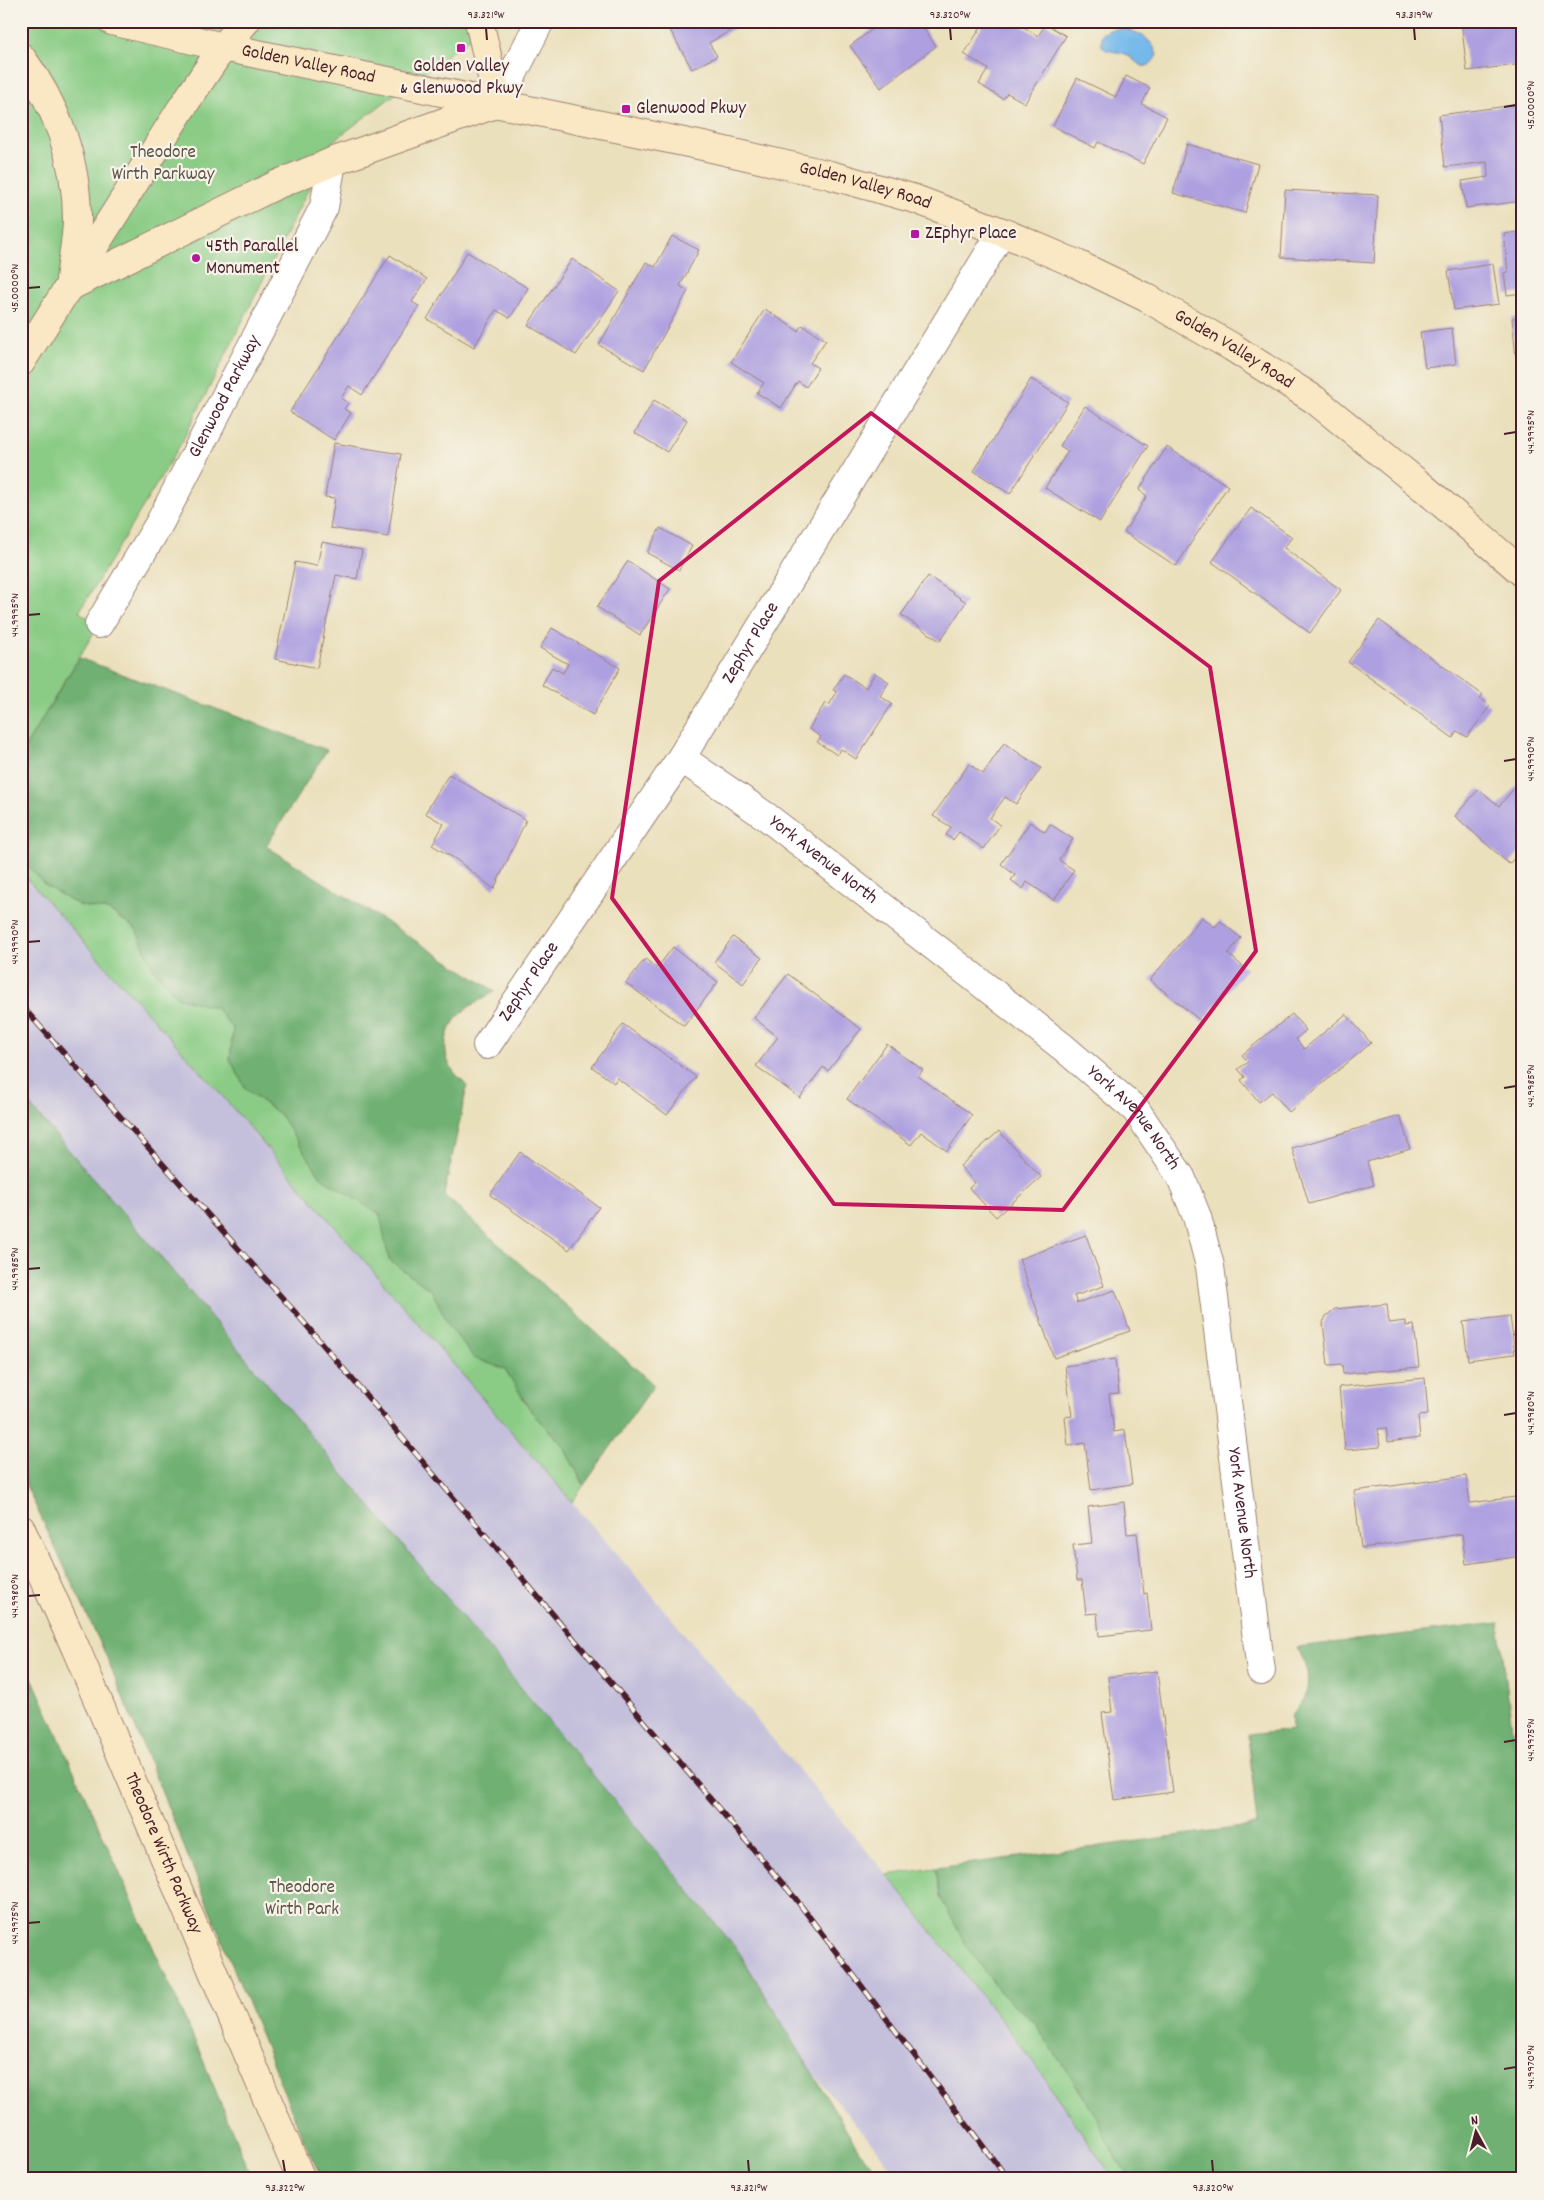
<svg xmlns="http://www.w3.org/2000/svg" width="1544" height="2200" viewBox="0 0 1544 2200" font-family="Dekko,sans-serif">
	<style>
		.industrial { fill: #c4c0db }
		.green { fill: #8acc85; stroke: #6a7658 }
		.forest { fill: #6fb072; stroke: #5c684e }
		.water { fill: #75b9eb; stroke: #606c8b }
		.building { fill: #ad9fe0 }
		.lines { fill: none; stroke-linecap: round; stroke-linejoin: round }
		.street-casing { stroke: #9a8074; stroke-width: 30 }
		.secondary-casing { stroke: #9a8074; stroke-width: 30 }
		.street { stroke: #fff; stroke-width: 28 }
		.secondary { stroke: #fae7c3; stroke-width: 28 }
		.rail-casing { stroke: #4a1f2b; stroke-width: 5.5 }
		.rail { stroke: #f7f3e8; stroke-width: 4; stroke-dasharray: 11; stroke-linecap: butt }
		.marked { fill: none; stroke: #c2185b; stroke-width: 4; stroke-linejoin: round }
		.ticks { fill: none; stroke: #4a1f2b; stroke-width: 2 }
		.poi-dot { fill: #b5179e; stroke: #f7f3e8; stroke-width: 2 }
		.labels { text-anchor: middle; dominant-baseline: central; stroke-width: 4.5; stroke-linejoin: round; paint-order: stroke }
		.street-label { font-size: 19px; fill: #4a1f2b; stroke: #f7f3e8 }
		.poi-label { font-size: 19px; fill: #4a1f2b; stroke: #f7f3e8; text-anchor: start }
		.park-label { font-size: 19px; fill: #5d5346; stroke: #f7f3e8 }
		.neatline { fill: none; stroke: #4a1f2b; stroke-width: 2 }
		.ticks-label { font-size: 12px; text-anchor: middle; fill: #4a1f2b }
	</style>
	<rect width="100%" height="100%" fill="#f7f3e8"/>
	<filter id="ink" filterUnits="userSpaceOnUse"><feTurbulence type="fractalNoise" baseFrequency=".02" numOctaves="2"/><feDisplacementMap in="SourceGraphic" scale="10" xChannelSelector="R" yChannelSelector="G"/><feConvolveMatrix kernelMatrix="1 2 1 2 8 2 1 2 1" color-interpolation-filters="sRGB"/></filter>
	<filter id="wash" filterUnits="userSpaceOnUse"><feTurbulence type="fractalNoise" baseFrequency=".0096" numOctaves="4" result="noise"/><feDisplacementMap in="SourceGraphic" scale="20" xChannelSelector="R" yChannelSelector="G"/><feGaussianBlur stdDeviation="1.12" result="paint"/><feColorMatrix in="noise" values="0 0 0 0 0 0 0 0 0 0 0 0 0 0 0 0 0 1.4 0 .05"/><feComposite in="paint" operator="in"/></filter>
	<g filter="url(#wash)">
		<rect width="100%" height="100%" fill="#ebe0bc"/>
		<!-- industrial -->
		<polygon class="industrial" points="21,872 218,1091 639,1580 887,1875 1024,2049 1114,2179 899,2179 871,2142 21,1139"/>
		<!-- green -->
		<g class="green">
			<polygon points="21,21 487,21 468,39 332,142 182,442 79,612 99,624 21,754"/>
			<polygon points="21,858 46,886 81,906 108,910 136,929 153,968 177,997 216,1008 233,1029 230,1059 246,1089 280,1115 321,1177 381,1215 389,1260 432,1291 450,1327 474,1358 505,1369 533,1414 562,1444 584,1485 572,1502 218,1091 21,872"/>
			<polygon points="936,1868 940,1896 1001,1993 1035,2023 1099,2120 1116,2159 1133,2179 1114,2179 1024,2049 887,1875"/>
		</g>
		<!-- forest -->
		<g class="forest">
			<path d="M 79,658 L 327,750 L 266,846 L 495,991 C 485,999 474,1002 465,1010 C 448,1024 440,1045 450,1066 C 454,1074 462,1079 467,1087 L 444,1195 L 654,1385 L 584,1485 L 562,1444 L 533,1414 L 505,1369 L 474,1358 L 450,1327 L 432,1291 L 389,1260 L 380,1215 L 321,1177 L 280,1115 L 246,1089 L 230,1059 L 233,1029 L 216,1008 L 177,997 L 153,968 L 136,929 L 108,910 L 81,906 L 46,886 L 21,858 L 21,754 Z"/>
			<polygon points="21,1095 138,1230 433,1581 739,1952 859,2150 882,2179 322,2179 302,2136 105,1653 21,1475"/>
			<path d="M 1499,1623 L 1523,1817 L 1523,2179 L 1133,2179 L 1116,2159 L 1099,2120 L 1035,2023 L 1001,1993 L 966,1945 L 940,1896 L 936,1868 L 1257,1825 L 1248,1735 L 1292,1730 C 1290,1706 1293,1716 1303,1699 C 1313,1683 1305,1661 1297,1647 Z"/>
			<polygon points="21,1653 198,2048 252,2179 21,2179"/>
		</g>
		<!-- water -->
		<path class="water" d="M 1122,28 C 1138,32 1152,38 1157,55 C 1146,75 1140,64 1127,55 C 1117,48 1096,57 1103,34 L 1110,30 Z"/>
		<g id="blocks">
			<!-- building -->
			<g class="building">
				<polygon points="665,21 747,21 709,43 717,56 692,69"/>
				<polygon points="883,21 918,21 936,46 881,88 850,46"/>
				<polygon points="985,21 1014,21 1038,36 1046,24 1066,36 1025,103 1007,93 1003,99 979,84 988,69 964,54"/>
				<polygon points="1461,21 1523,21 1523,64 1467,71"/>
				<polygon points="1126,76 1150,88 1142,104 1167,117 1143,164 1098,142 1095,148 1053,126 1077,78 1116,97"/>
				<polygon points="1523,104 1523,201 1466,208 1462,181 1488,177 1487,162 1445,167 1439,115"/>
				<polygon points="1187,144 1258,164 1245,213 1173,193"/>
				<polygon points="1285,190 1378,195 1374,263 1281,257"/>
				<polygon points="1523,231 1523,293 1507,295 1504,273 1508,272 1504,234"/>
				<polygon points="672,236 699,250 680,286 688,291 644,370 599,345 646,262 655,267"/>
				<polygon points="467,252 528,288 510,318 496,310 474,347 427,319"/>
				<polygon points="390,255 427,279 412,302 419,306 362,395 349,386 341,398 348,403 344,409 351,413 334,440 290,412"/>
				<polygon points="572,259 619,291 576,355 528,325"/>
				<polygon points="1493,264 1499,304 1454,310 1448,271"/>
				<polygon points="765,309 798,331 802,325 826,340 810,363 818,368 806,387 798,381 781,408 757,393 764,383 731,362"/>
				<polygon points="1523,317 1523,358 1516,358 1512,318"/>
				<polygon points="1452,328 1456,364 1425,368 1420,332"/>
				<polygon points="1031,379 1068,402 1010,494 974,471"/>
				<polygon points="654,400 687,420 667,452 635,433"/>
				<polygon points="1085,406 1148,446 1100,522 1045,488 1068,451 1060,446"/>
				<polygon points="334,443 401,454 388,537 330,528 335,498 325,497"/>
				<polygon points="1167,447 1228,486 1176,566 1124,532 1147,496 1139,490"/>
				<polygon points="1251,508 1292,537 1284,548 1341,590 1310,633 1212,562"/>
				<polygon points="660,528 692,546 679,570 647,553"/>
				<polygon points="322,542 362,550 357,579 336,575 317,668 275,659 295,562 317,566"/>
				<polygon points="628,561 670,589 640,635 597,607"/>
				<polygon points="928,576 966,602 940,641 901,615"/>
				<polygon points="1379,620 1483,695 1480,698 1490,706 1467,737 1457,731 1453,738 1348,662"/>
				<polygon points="552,628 620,668 593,715 542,685 552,667 563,673 568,664 540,648"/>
				<polygon points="875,673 889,682 880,696 892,704 856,759 841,749 837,755 817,742 821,737 809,729 825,703 829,705 837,692 833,690 844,674 866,688"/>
				<polygon points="1004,743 1041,768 1016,804 1005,797 990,818 1000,825 984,849 959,832 953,840 946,835 951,827 933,816 969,764 983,774"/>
				<polygon points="449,774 526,820 494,889 457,860 432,845 444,824 425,813"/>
				<polygon points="1517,785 1523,791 1523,848 1509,864 1455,816 1479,789 1499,806"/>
				<polygon points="1030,822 1045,832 1050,824 1073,839 1059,860 1074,870 1054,900 1027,882 1023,889 1011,880 1015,875 1001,864"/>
				<polygon points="1202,917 1215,927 1220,921 1241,938 1228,954 1246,969 1202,1022 1150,980"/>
				<polygon points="733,937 762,958 743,984 714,962"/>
				<polygon points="673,947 718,982 684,1026 626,983 645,959 657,968"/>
				<polygon points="788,974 861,1029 828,1071 823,1067 800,1098 756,1066 778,1037 754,1018"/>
				<polygon points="1292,1014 1306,1030 1296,1039 1304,1049 1346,1014 1371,1043 1289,1112 1272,1092 1259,1102 1241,1080 1245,1077 1238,1069 1248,1062 1242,1055"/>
				<polygon points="623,1024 696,1077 667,1115 617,1078 614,1083 592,1067"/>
				<polygon points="887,1044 923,1070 918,1076 972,1115 947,1151 921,1132 911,1145 847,1099"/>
				<polygon points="1400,1116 1410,1149 1367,1162 1374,1185 1309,1204 1292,1148"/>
				<polygon points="999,1131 1041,1177 996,1217 969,1188 975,1183 960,1166"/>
				<polygon points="520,1152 599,1207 569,1250 490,1195"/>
				<polygon points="1086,1235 1104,1286 1074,1296 1077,1303 1115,1290 1130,1331 1054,1358 1019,1259"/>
				<polygon points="1387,1304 1389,1323 1406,1321 1406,1326 1414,1325 1419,1367 1343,1374 1342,1364 1328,1365 1323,1323 1326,1316 1335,1309"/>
				<polygon points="1510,1316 1515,1354 1468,1360 1463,1322"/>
				<polygon points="1115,1359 1119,1393 1109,1394 1114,1432 1125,1430 1132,1484 1091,1490 1085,1443 1068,1446 1065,1417 1072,1416 1065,1366"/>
				<polygon points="1425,1378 1428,1415 1418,1416 1420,1438 1388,1442 1386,1428 1378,1429 1380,1447 1345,1450 1339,1387"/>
				<polygon points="1466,1476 1470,1503 1523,1496 1523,1556 1466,1564 1462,1534 1361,1548 1354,1491"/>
				<polygon points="1124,1502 1127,1534 1137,1533 1144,1594 1147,1593 1151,1630 1099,1636 1097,1613 1086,1614 1082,1580 1077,1580 1073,1545 1092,1543 1088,1507"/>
				<polygon points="1157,1671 1173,1792 1114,1800 1102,1713 1112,1712 1108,1677"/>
			</g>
		</g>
	</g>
	<g filter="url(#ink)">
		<use href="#blocks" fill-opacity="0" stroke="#9a8074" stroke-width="1"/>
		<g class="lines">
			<defs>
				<g id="street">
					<polyline points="498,103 540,21"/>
					<path id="s1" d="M 99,624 L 159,524 L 324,207 L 332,162"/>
					<path id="s2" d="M 681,758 L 767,817 L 972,976 L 1064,1048 L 1136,1110 L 1181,1177 L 1197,1217 L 1210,1266 L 1261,1671"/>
					<path id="s3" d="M 487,1045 L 681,758 L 1002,232"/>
				</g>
				<g id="secondary">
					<path id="s4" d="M 112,21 L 223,47 L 703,146 L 830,175 L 915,199 L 1002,232 L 1077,264 L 1147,298 L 1232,347 L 1315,400 L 1424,488 L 1523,573"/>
					<polyline points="479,21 498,103"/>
					<path d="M 21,57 C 56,104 77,160 77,219 C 77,239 72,260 70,280"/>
					<polyline points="69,287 276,185 332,162 498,103"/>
					<polyline points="21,362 181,109 223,47 246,21"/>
					<path id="s5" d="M 21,1529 L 76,1649 L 301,2179"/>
				</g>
			</defs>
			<!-- street casing -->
			<use href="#street" class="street-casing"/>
			<!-- secondary casing -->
			<use href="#secondary" class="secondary-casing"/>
			<!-- street -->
			<use href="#street" class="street"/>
			<!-- secondary -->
			<use href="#secondary" class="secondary"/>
			<defs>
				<polyline id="rail" points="21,1005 295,1312 795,1898 1008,2179"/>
			</defs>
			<!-- rail casing -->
			<use href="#rail" class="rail-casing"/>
			<!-- rail -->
			<use href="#rail" class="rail"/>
		</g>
	</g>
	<!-- marked area -->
	<path class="marked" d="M 871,413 L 1210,667 L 1256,951 L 1063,1210 L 834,1204 L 612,898 L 659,581 Z"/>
	<!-- ticks -->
	<path class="ticks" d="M 486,28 L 487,40M 950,28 L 951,40M 1414,28 L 1415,40M 1504,107 L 1516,105M 28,288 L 40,287M 1504,434 L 1516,432M 28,615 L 40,614M 1504,761 L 1516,759M 28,942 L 40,941M 1504,1088 L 1516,1086M 28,1269 L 40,1268M 1504,1415 L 1516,1413M 28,1596 L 40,1595M 1504,1742 L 1516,1740M 28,1923 L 40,1922M 1504,2069 L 1516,2067M 283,2160 L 285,2172M 748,2160 L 749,2172M 1212,2160 L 1213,2172"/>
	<!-- markers -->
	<g class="poi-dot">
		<rect x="456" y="43" width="10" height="10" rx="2.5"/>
		<rect x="621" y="104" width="10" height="10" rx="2.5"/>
		<rect x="910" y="229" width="10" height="10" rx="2.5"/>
		<circle cx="196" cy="258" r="5"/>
	</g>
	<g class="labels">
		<!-- street labels -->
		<g class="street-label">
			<text stroke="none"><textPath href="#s4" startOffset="201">Golden Valley Road</textPath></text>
			<text stroke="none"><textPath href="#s4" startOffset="771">Golden Valley Road</textPath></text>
			<text stroke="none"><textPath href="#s4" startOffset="1176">Golden Valley Road</textPath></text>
			<text stroke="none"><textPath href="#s1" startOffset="260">Glenwood Parkway</textPath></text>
			<text stroke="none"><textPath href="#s3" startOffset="481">Zephyr Place</textPath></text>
			<text stroke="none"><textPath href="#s2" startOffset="175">York Avenue North</textPath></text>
			<text stroke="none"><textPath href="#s3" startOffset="76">Zephyr Place</textPath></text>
			<text stroke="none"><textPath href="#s2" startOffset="580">York Avenue North</textPath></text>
			<text stroke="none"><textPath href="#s2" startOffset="999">York Avenue North</textPath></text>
			<text stroke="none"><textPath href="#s5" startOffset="354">Theodore Wirth Parkway</textPath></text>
		</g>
		<!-- poi labels -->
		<g class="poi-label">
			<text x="461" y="67" text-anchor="middle">Golden Valley<tspan x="461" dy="22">&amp; Glenwood Pkwy</tspan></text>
			<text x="636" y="109">Glenwood Pkwy</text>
			<text x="925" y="234">ZEphyr Place</text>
			<text x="206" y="247">45th Parallel<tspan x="206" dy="22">Monument</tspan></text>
		</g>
		<!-- park labels -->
		<g class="park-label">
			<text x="163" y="153">Theodore<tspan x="163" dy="22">Wirth Parkway</tspan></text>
			<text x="302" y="1888">Theodore<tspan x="302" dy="22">Wirth Park</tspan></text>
		</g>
	</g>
	<!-- margin -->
	<rect width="1544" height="2200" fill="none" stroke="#f7f3e8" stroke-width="55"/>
	<!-- north arrow -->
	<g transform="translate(1476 2132) rotate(353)" stroke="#f7f3e8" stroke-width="4" paint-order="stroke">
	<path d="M0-4L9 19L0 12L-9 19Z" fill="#4a1f2b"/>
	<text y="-8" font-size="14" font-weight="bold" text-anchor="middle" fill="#4a1f2b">N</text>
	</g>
	<rect x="28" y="28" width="1488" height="2144" class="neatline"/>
	<g class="ticks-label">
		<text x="486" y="18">93.321°W</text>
		<text x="950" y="18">93.320°W</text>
		<text x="1414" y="18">93.319°W</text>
		<text transform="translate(1530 105) rotate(-90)" y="4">45.0000°N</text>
		<text transform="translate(14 288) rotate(-90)" y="4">45.0000°N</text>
		<text transform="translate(1530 432) rotate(-90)" y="4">44.9995°N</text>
		<text transform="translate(14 615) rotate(-90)" y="4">44.9995°N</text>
		<text transform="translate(1530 759) rotate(-90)" y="4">44.9990°N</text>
		<text transform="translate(14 942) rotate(-90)" y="4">44.9990°N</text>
		<text transform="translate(1530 1086) rotate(-90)" y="4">44.9985°N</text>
		<text transform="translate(14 1269) rotate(-90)" y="4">44.9985°N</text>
		<text transform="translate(1530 1413) rotate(-90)" y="4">44.9980°N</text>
		<text transform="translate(14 1596) rotate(-90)" y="4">44.9980°N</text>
		<text transform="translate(1530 1740) rotate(-90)" y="4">44.9975°N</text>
		<text transform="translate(14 1923) rotate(-90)" y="4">44.9975°N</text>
		<text transform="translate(1530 2067) rotate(-90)" y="4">44.9970°N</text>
		<text x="285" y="2191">93.322°W</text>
		<text x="749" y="2191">93.321°W</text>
		<text x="1213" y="2191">93.320°W</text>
	</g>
</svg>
